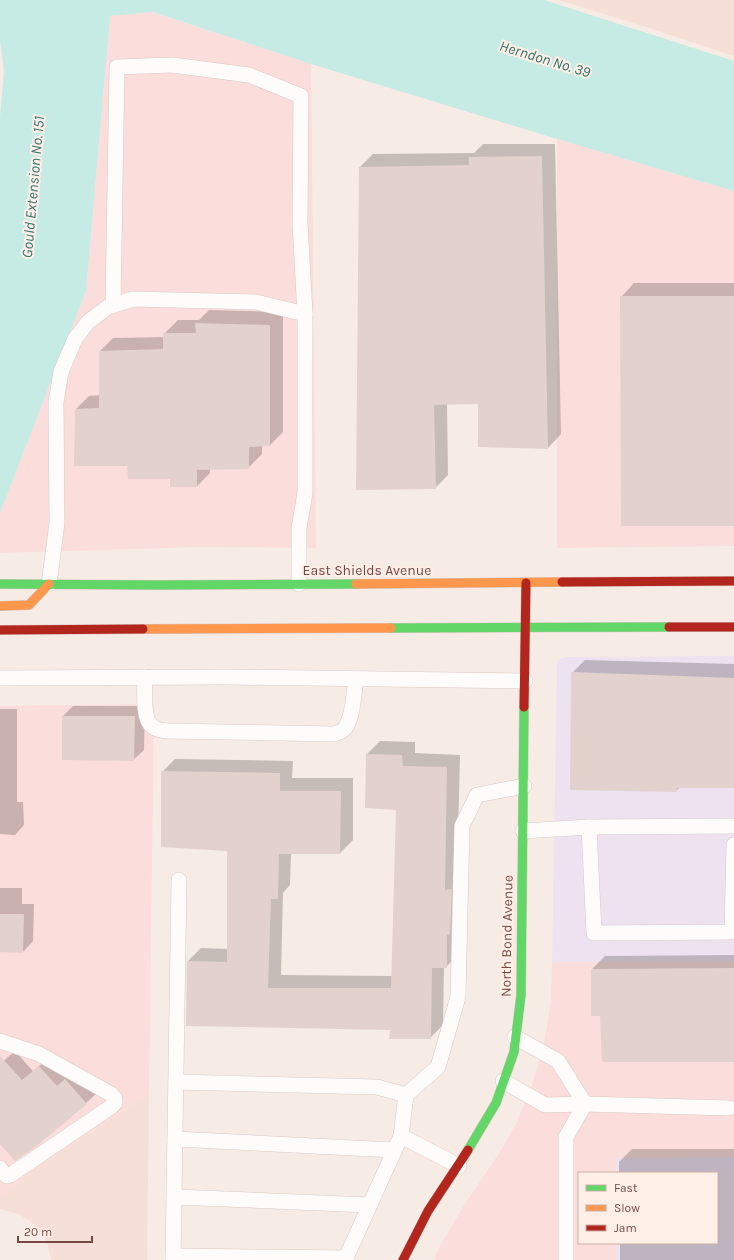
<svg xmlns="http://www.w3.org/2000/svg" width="734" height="1260" viewBox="0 0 734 1260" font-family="Karla,sans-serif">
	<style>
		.residential { fill: #f5dfd6 }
		.commercial { fill: #fbdedb }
		.education { fill: #eee2f1 }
		.water { fill: #c6eae4 }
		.shadow { fill: #0003 }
		.building { fill: #e3d1cd }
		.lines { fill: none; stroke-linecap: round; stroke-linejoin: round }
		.lane-casing { stroke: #d8c8c4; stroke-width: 16 }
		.fast-casing { stroke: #d8c6c2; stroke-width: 10 }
		.slow-casing { stroke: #d8c6c2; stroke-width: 10 }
		.jam-casing { stroke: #d8c6c2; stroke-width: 10 }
		.lane { stroke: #fefcfb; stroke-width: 15 }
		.fast { stroke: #63d668; stroke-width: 9 }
		.slow { stroke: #ff974d; stroke-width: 9 }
		.jam { stroke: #b3261e; stroke-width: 9 }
		.labels { text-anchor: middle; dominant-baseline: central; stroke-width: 4; stroke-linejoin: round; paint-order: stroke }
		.street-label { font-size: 14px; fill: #774944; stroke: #ffefe7 }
		.water-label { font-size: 15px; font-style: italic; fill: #347670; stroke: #ffefe7 }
	</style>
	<rect width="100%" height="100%" fill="#f7ebe5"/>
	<!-- residential -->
	<g class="residential">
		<polygon points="559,0 734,0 734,56 646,27"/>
		<polygon points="149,1094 147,1260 51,1260 48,1245 43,1235 37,1227 29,1220 18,1214 0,1209 0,1199 33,1171"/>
	</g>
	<!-- commercial -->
	<g class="commercial">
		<polygon points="152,12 311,64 316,548 201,547 0,553 0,513 86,291 110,16"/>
		<polygon points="557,139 734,191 734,546 557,548"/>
		<polygon points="154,704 149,1094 33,1171 0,1199 0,706"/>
		<polygon points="552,962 734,962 734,1157 616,1158 616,1173 579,1173 579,1243 616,1243 616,1260 434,1260 440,1246 463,1207 500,1152 516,1124 532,1085 544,1044 551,1001"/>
	</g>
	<!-- education -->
	<g class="education">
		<polygon points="734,656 734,962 552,962 557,664 560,659 565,657"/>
		<polygon points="734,1157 734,1260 616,1260 616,1243 717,1243 717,1173 616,1173 616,1158"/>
	</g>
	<!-- water -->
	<polygon class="water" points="0,0 544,0 734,61 734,191 557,139 311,64 153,12 110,16 86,291 0,513 0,117 4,71 0,39"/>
	<!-- shadow -->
	<g class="shadow">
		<polygon points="483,144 555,144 561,434 548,448 479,446 479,403 447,403 448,475 435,488 360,167 373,154 474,153"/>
		<polygon points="634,283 734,283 734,525 621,297"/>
		<polygon points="209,310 283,312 283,432 270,445 262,446 262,454 248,468 210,468 210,473 197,486 128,465 76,409 89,396 100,395 100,351 113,338 164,337 164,334 178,320 199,320"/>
		<polygon points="585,660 734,664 734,787 680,787 676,791 572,673"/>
		<polygon points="73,706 145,706 144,750 133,760 63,716"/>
		<polygon points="0,709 17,709 17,802 23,802 24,825 15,835 0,834"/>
		<polygon points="380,741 415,742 415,753 460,755 457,877 459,954 446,967 444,967 443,1025 430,1038 391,1029 187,1025 188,961 201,948 228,949 228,850 162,772 175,759 293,761 292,778 353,778 353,840 340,853 291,853 290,885 283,893 281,975 392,976 397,809 367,754"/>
		<polygon points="0,888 22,888 22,904 34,904 33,941 23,952 0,951"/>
		<polygon points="734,955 734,1061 601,1015 592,969 605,956"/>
		<polygon points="15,1051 33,1071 50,1057 97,1093 86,1103 0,1143 0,1064"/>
		<polygon points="632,1149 734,1149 734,1260 620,1260 620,1243 717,1243 717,1173 619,1173 619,1162"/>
	</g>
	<!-- building -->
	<g class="building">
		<polygon points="542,156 548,449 478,447 478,404 434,405 436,489 356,490 359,167 469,165 469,157"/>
		<polygon points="620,296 734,296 734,526 621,526"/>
		<polygon points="195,323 270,325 270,446 249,447 249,469 197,470 197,487 170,487 170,479 128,479 127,466 74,466 75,409 99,408 99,351 163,349 163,333 196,333"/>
		<polygon points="571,672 734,678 734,788 677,788 677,792 570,790"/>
		<polygon points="62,716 135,716 134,761 62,760"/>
		<polygon points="366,754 402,755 403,766 447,767 445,890 452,889 450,934 447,935 447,968 432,968 431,1039 389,1039 390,1030 186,1026 187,961 227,962 227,851 161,847 161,771 280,773 280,791 341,791 340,854 279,854 278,899 271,899 268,988 391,988 396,810 365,808"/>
		<polygon points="0,914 24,914 23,953 0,952"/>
		<polygon points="734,968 734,1062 602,1062 600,1016 591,1016 591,969"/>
		<polygon points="0,1056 22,1080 39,1066 57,1086 65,1079 87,1104 38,1145 15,1161 0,1144"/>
	</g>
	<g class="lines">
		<defs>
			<g id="lane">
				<polyline points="113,305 117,67 172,65 249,75 301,96 300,223 305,314 305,493 299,528 299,584"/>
				<polyline points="49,584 57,523 56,402 61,372 75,339 88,322 108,307 133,299 256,302 305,314"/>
				<path d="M 145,677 C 145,689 142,719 152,726 C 156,730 161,730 167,731 L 334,734 C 338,733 342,732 345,728 C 353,718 354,692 356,679"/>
				<polyline points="0,678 228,677 525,681"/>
				<polyline points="589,827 594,933 732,932 734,845"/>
				<polyline points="523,831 589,827 734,826"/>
				<polyline points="515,1037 558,1061 585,1104"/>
				<polyline points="0,1041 39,1054 111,1094 115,1099 115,1103 112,1106 12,1174 7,1176 3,1173 0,1168"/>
				<polyline points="503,1081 545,1105 585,1104 729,1108"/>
				<polyline points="176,1082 377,1087 406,1095"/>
				<polyline points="401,1136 459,1166"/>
				<polyline points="175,1139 393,1150"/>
				<polyline points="174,1197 369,1205"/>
				<polyline points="173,1256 346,1258"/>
				<polyline points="173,1260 179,880"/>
				<polyline points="345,1260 401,1136 406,1095 438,1067 458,997 462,826 477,795 524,786"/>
				<polyline points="566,1260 566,1137 585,1104"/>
			</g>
			<g id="fast">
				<polyline points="0,584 158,585 356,584"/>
				<polyline points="391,628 669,627"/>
				<polyline points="468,1150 496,1103 514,1052 521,995 524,707"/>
			</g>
			<g id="slow">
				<polyline points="356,584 562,582"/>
				<polyline points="0,606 29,605 49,584"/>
				<polyline points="143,629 391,628"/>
			</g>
			<g id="jam">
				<polyline points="562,582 734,581"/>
				<polyline points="669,627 734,627"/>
				<polyline points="0,630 143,629"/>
				<polyline points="524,707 526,583"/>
				<polyline points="403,1260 428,1211 468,1150"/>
			</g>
		</defs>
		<!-- lane casing -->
		<use href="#lane" class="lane-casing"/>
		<!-- fast casing -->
		<use href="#fast" class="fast-casing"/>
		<!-- slow casing -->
		<use href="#slow" class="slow-casing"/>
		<!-- jam casing -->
		<use href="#jam" class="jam-casing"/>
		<!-- lane -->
		<use href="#lane" class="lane"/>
		<!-- fast -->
		<use href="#fast" class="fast"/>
		<!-- slow -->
		<use href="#slow" class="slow"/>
		<!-- jam -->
		<use href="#jam" class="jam"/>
	</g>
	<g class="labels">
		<!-- street labels -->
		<g class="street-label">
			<text x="367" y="570">East Shields Avenue</text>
			<text transform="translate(507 936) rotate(-89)">North Bond Avenue</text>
		</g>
		<!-- water labels -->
		<g class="water-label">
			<text transform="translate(545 59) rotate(17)">Herndon No. 39</text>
			<text transform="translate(33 187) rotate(-85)">Gould Extension No. 151</text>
		</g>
	</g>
	<!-- legend -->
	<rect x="578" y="1172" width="140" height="72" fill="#ffefe7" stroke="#c9ada6"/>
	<rect x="586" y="1185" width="20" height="6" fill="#63d668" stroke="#c9ada6"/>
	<text x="614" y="1192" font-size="12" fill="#774944">Fast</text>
	<rect x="586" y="1205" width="20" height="6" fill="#ff974d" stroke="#c9ada6"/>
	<text x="614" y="1212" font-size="12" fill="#774944">Slow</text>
	<rect x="586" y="1225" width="20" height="6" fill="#b3261e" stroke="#c9ada6"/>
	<text x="614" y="1232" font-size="12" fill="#774944">Jam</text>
	<!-- scale -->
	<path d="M18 1236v6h74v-6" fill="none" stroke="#774944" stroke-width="2"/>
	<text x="24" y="1236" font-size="12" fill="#774944" stroke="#ffefe7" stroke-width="3" paint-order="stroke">20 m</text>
</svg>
